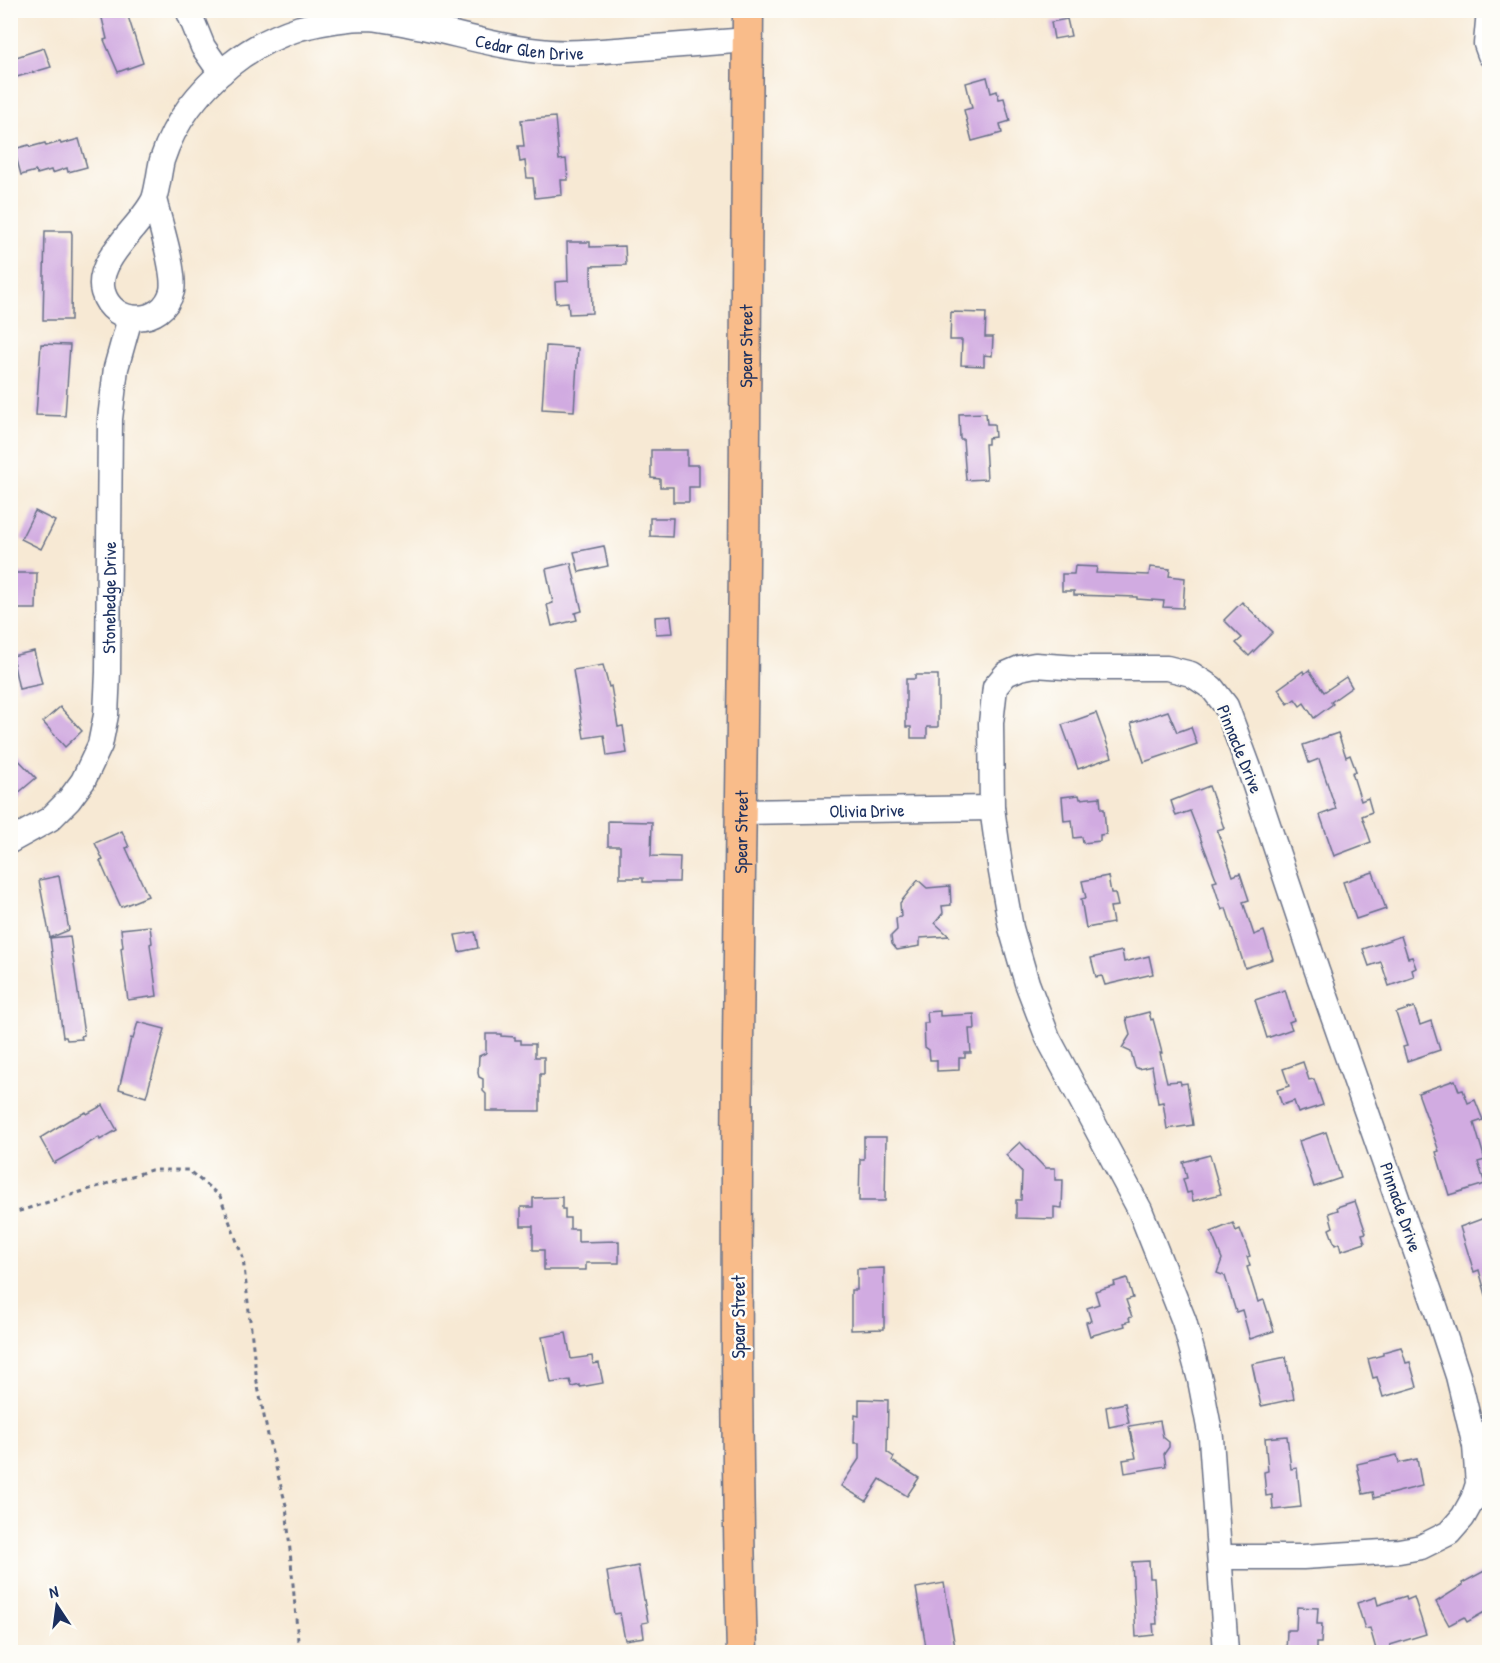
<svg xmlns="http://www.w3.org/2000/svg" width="1500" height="1663" viewBox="0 0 1500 1663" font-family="'Patrick Hand',sans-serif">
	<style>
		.building { fill: #d1abe1 }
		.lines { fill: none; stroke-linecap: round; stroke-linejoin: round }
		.minor-casing { stroke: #687087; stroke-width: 27 }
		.major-casing { stroke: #687087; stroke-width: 33 }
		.path { stroke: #687087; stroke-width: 3; stroke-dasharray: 4.5 4.5; stroke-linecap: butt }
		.minor { stroke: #fff; stroke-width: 24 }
		.major { stroke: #f9bc8a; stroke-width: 30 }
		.labels { text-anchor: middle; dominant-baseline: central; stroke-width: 5; stroke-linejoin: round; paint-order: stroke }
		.street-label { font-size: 18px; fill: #1b2f5e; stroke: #fdfcf7 }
	</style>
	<rect width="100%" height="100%" fill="#fdfcf7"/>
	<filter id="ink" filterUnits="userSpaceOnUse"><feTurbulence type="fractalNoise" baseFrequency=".0167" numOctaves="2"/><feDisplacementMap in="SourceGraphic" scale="12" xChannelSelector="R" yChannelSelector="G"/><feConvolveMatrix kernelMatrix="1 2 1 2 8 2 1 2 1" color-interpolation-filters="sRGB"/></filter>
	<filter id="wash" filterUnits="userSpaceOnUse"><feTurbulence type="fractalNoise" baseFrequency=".008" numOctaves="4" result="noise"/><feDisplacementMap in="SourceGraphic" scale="24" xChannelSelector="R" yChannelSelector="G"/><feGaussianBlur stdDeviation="1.35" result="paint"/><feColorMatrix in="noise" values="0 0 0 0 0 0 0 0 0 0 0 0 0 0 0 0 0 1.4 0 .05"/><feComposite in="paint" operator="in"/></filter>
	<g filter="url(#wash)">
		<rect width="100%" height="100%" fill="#f7e9d4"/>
		<g id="blocks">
			<!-- building -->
			<g class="building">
				<polygon points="100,10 126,10 143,63 118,72 104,40 107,39"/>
				<polygon points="1067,19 1071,36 1054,39 1051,22"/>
				<polygon points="44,48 51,67 10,79 10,59"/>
				<polygon points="987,77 991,93 997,91 999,99 1004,98 1010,121 1000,124 1002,133 972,141 964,110 972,108 966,83"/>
				<polygon points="555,117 559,160 566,159 568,180 561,180 562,195 535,198 533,178 527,178 525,161 520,162 518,146 524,146 521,120"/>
				<polygon points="79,139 87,167 68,172 67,168 52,173 51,170 37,174 36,171 21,175 14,149 29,145 30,147 45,143 46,146 60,142 61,144"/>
				<polygon points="45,231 71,231 72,234 71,320 43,320"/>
				<polygon points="567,242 590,242 590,247 625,246 626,265 591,266 592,313 569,314 568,302 556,303 555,282 568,281"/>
				<polygon points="951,312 986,313 985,337 993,337 992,356 984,355 984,366 961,365 962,340 950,340"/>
				<polygon points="41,344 70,345 65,416 36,415"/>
				<polygon points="546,346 578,348 574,411 542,409"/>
				<polygon points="986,413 987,424 994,424 995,437 988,438 988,444 985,444 987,479 966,480 963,439 960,439 959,414"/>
				<polygon points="651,450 687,450 687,465 699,465 699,487 689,487 689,502 673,502 673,487 660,487 660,479 651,478"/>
				<polygon points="35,511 55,521 41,549 21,539"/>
				<polygon points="650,518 673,518 672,537 650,536"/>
				<polygon points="604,546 608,566 579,572 574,552"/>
				<polygon points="571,563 582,611 575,613 577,620 552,626 547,605 553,603 546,569"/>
				<polygon points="1075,566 1097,567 1096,573 1149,575 1150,567 1170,569 1169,576 1185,578 1183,608 1163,607 1164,601 1137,599 1137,597 1074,595 1074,591 1062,591 1062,574 1074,574"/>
				<polygon points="14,573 37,573 36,609 13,609"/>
				<polygon points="1242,602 1273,632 1249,656 1236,643 1242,638 1224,620"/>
				<polygon points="671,616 673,633 656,634 655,617"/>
				<polygon points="34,651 42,684 19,689 12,656"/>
				<polygon points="603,665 609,687 611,686 618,727 623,726 627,753 607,756 604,735 584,738 573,670"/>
				<polygon points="1309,670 1324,692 1346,677 1352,687 1331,702 1333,704 1314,718 1304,703 1300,706 1295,699 1288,704 1278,689 1303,671 1304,674"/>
				<polygon points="915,675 938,675 938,727 927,727 927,738 911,738 911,727 906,727 906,679 915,679"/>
				<polygon points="60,707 82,731 65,747 43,722"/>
				<polygon points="1168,711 1177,732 1191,727 1197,744 1144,762 1131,723"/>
				<polygon points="1096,713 1112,757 1078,769 1062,725"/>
				<polygon points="1338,733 1346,757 1350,755 1356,771 1352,773 1361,801 1368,798 1372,812 1362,816 1371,842 1334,856 1320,815 1336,809 1319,759 1309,763 1303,745"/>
				<polygon points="10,751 36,778 10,800"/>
				<polygon points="1209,786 1224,828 1217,830 1233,876 1240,873 1249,900 1243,902 1254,935 1264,931 1273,959 1245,968 1226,908 1222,910 1213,882 1217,881 1190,811 1176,816 1171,801"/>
				<polygon points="1079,795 1080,799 1100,797 1101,809 1104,809 1106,834 1100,835 1100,841 1083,843 1082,837 1074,838 1072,820 1064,821 1062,797"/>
				<polygon points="608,821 652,822 651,856 680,857 679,882 643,882 643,878 620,878 620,846 608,846"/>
				<polygon points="122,831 129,847 126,848 148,896 121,907 107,877 100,861 103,860 95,843"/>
				<polygon points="1373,872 1386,909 1356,919 1343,882"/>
				<polygon points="59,876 69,930 50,938 39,880"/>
				<polygon points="1108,876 1111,893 1115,893 1118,906 1110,907 1113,923 1086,928 1081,899 1086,898 1082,881"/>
				<polygon points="918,880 927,888 950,886 951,905 942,906 943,913 935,923 949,936 920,938 920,946 897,950 892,944 891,936 897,930 896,918 901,917 900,903"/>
				<polygon points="150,926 152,943 150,944 157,996 128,1000 123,966 121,948 123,947 121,929"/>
				<polygon points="475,932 478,948 459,952 455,935"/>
				<polygon points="70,936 84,1035 81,1036 82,1039 67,1040 66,1037 63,1037 50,938"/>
				<polygon points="1401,936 1408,958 1412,957 1416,968 1412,970 1414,977 1389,986 1381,962 1369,966 1363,949"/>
				<polygon points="1122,951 1124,962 1149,956 1153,974 1105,985 1102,976 1096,977 1091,958"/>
				<polygon points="1285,990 1294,1020 1289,1022 1292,1029 1267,1038 1255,1000"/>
				<polygon points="1414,1007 1420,1025 1431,1021 1440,1050 1407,1061 1403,1047 1407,1046 1396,1013"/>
				<polygon points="940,1011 940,1016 974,1014 975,1029 969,1029 971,1053 965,1053 965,1058 959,1058 959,1070 937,1071 937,1060 930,1060 929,1050 925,1047 924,1023 928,1023 927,1012"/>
				<polygon points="1149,1012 1151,1020 1153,1019 1162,1053 1160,1053 1167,1082 1180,1081 1181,1084 1187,1083 1193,1125 1167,1129 1163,1102 1158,1103 1152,1066 1139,1069 1135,1067 1131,1052 1122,1048 1130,1035 1126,1018"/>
				<polygon points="138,1022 165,1029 146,1097 119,1089 131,1038 133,1039"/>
				<polygon points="486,1034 501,1034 501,1036 515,1037 515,1040 521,1040 521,1044 535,1044 535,1057 544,1057 544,1074 540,1074 540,1111 486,1111 486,1094 483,1091 483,1079 479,1077 478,1073 479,1056 486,1053"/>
				<polygon points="1303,1062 1309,1080 1314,1079 1323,1105 1298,1113 1294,1101 1282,1105 1277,1090 1289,1086 1283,1069"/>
				<polygon points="1455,1080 1459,1091 1463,1090 1468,1103 1475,1100 1483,1120 1474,1123 1485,1160 1478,1162 1485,1184 1449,1195 1436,1152 1439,1151 1418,1093"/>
				<polygon points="103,1105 117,1130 100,1140 99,1137 54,1163 40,1138 69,1120 86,1112 87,1114"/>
				<polygon points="1326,1132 1341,1178 1314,1187 1299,1141"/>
				<polygon points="864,1137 886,1137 885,1201 859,1201 860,1159 864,1159"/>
				<polygon points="1020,1142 1045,1168 1055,1168 1055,1180 1063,1180 1062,1208 1054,1207 1054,1219 1016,1218 1016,1200 1021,1200 1022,1172 1006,1155"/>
				<polygon points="1210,1155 1221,1194 1193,1201 1191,1192 1187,1193 1183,1179 1187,1178 1183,1162"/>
				<polygon points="562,1197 562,1209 565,1209 565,1218 570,1218 570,1229 578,1229 578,1242 619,1241 619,1263 586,1263 586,1270 544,1270 544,1250 533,1250 533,1226 521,1226 521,1207 533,1207 533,1198"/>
				<polygon points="1355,1201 1366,1233 1362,1234 1365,1243 1341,1251 1339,1243 1335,1245 1329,1229 1333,1227 1329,1213 1338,1210 1337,1207"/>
				<polygon points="1487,1217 1490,1225 1490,1294 1486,1295 1479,1270 1474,1272 1460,1227"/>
				<polygon points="1233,1223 1236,1231 1240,1229 1250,1256 1247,1257 1250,1266 1247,1267 1258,1302 1264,1300 1274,1331 1250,1339 1242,1310 1236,1312 1225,1276 1217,1273 1222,1259 1211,1232"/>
				<polygon points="884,1268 884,1329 851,1330 851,1290 857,1290 857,1269"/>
				<polygon points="1127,1278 1133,1298 1126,1300 1132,1317 1129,1318 1130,1321 1124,1323 1125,1326 1090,1336 1086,1322 1091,1321 1087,1308 1099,1304 1095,1291 1115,1285 1114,1282"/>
				<polygon points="566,1333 571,1359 592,1356 593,1364 599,1363 603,1383 580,1387 580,1385 572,1387 570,1380 551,1383 542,1337"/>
				<polygon points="1401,1347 1406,1363 1410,1362 1417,1387 1383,1397 1377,1377 1373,1378 1368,1359 1383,1355 1383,1352"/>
				<polygon points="1286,1357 1294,1399 1261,1406 1252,1364"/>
				<polygon points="859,1399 888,1400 887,1452 894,1457 892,1461 919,1478 907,1496 880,1479 866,1501 841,1486 859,1459 859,1443 854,1443 855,1415 859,1416"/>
				<polygon points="1125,1403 1129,1423 1109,1427 1106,1407"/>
				<polygon points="1160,1421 1163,1437 1169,1442 1169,1447 1164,1454 1166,1466 1125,1473 1123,1460 1136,1458 1129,1426"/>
				<polygon points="1287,1436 1291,1469 1297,1468 1301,1507 1273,1510 1272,1495 1266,1496 1264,1472 1268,1471 1265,1438"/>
				<polygon points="1397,1455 1399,1463 1417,1459 1422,1486 1374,1498 1373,1492 1363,1494 1357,1464"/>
				<polygon points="1149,1561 1150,1578 1154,1578 1157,1624 1153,1624 1154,1635 1136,1637 1132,1562"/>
				<polygon points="638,1566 648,1622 642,1623 644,1637 625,1640 620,1613 614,1614 607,1572"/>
				<polygon points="1490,1568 1490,1609 1467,1622 1464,1617 1449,1625 1436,1602 1463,1585 1462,1583"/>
				<polygon points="944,1583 956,1653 927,1653 916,1588"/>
				<polygon points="1406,1596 1407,1600 1414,1597 1426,1634 1390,1645 1391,1650 1377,1653 1370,1628 1365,1629 1357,1603 1376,1597 1378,1605"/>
				<polygon points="1297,1607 1318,1608 1317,1624 1322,1624 1321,1643 1316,1643 1316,1651 1314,1653 1286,1653 1287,1630 1296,1630"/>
			</g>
		</g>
	</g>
	<g filter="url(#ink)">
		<use href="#blocks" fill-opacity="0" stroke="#687087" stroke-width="1.5"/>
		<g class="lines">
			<defs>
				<g id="minor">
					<polyline points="188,10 203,47 221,73"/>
					<polyline points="1489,10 1486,44 1490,55"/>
					<path id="s1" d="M 154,199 C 159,220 176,272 172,291 C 163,326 113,327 103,292 C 94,260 142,226 154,199 C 158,187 159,172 162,160 C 175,120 199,91 230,65 C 251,48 275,36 300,28 C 323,22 346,18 369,18 C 387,19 405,24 423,27 C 465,36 507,49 550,52 C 576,54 603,51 629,49 C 669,46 708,43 748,40"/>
					<path id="s2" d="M 741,812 L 992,808"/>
					<path id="s3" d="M 10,841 L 50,819 L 69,800 L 83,781 L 100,745 L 106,715 L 108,672 L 110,419 L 116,368 L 130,318"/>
					<polyline points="1220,1557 1303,1557 1399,1551 1421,1547 1449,1533 1463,1517 1473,1499 1478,1484 1475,1446 1458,1376 1436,1309 1317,971 1249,768 1226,706 1212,688 1191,674 1167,668 1079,668 1035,665 1020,668 1006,674 995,687 991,723 992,808 1001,872 1011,928 1027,983 1048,1038 1140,1210 1184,1321 1200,1380 1211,1438 1226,1652"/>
				</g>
				<g id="major">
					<path id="s4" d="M 742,1652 C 731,1290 740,926 744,563 C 746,379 745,195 748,10"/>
				</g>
			</defs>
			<!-- minor casing -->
			<use href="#minor" class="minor-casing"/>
			<!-- major casing -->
			<use href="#major" class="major-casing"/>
			<!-- path -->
			<g class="path">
				<polyline points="1289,14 1297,10"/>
				<polyline points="10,1214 151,1170 188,1170 220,1196 243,1258 257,1382 270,1445 286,1505 299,1652"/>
			</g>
			<!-- minor -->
			<use href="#minor" class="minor"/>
			<!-- major -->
			<use href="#major" class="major"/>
		</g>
	</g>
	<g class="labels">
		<!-- street labels -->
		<g class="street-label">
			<text stroke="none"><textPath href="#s1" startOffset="768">Cedar Glen Drive</textPath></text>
			<text stroke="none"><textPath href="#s4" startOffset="1306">Spear Street</textPath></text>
			<text stroke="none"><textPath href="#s3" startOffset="284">Stonehedge Drive</textPath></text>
			<text transform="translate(1240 749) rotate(68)">Pinnacle Drive</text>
			<text stroke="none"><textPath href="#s2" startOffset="126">Olivia Drive</textPath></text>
			<text stroke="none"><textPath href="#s4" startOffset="820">Spear Street</textPath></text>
			<text transform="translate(1401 1207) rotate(71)">Pinnacle Drive</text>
			<text transform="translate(738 1317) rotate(-90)">Spear Street</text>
		</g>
	</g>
	<!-- margin -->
	<rect width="1500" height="1663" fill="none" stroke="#fdfcf7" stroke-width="36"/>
	<!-- north arrow -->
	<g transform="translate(57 1606) rotate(347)" stroke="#fdfcf7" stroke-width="4.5" paint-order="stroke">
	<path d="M0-4.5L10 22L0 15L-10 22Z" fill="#1b2f5e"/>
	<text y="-9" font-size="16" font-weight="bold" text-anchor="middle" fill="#1b2f5e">N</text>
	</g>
</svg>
